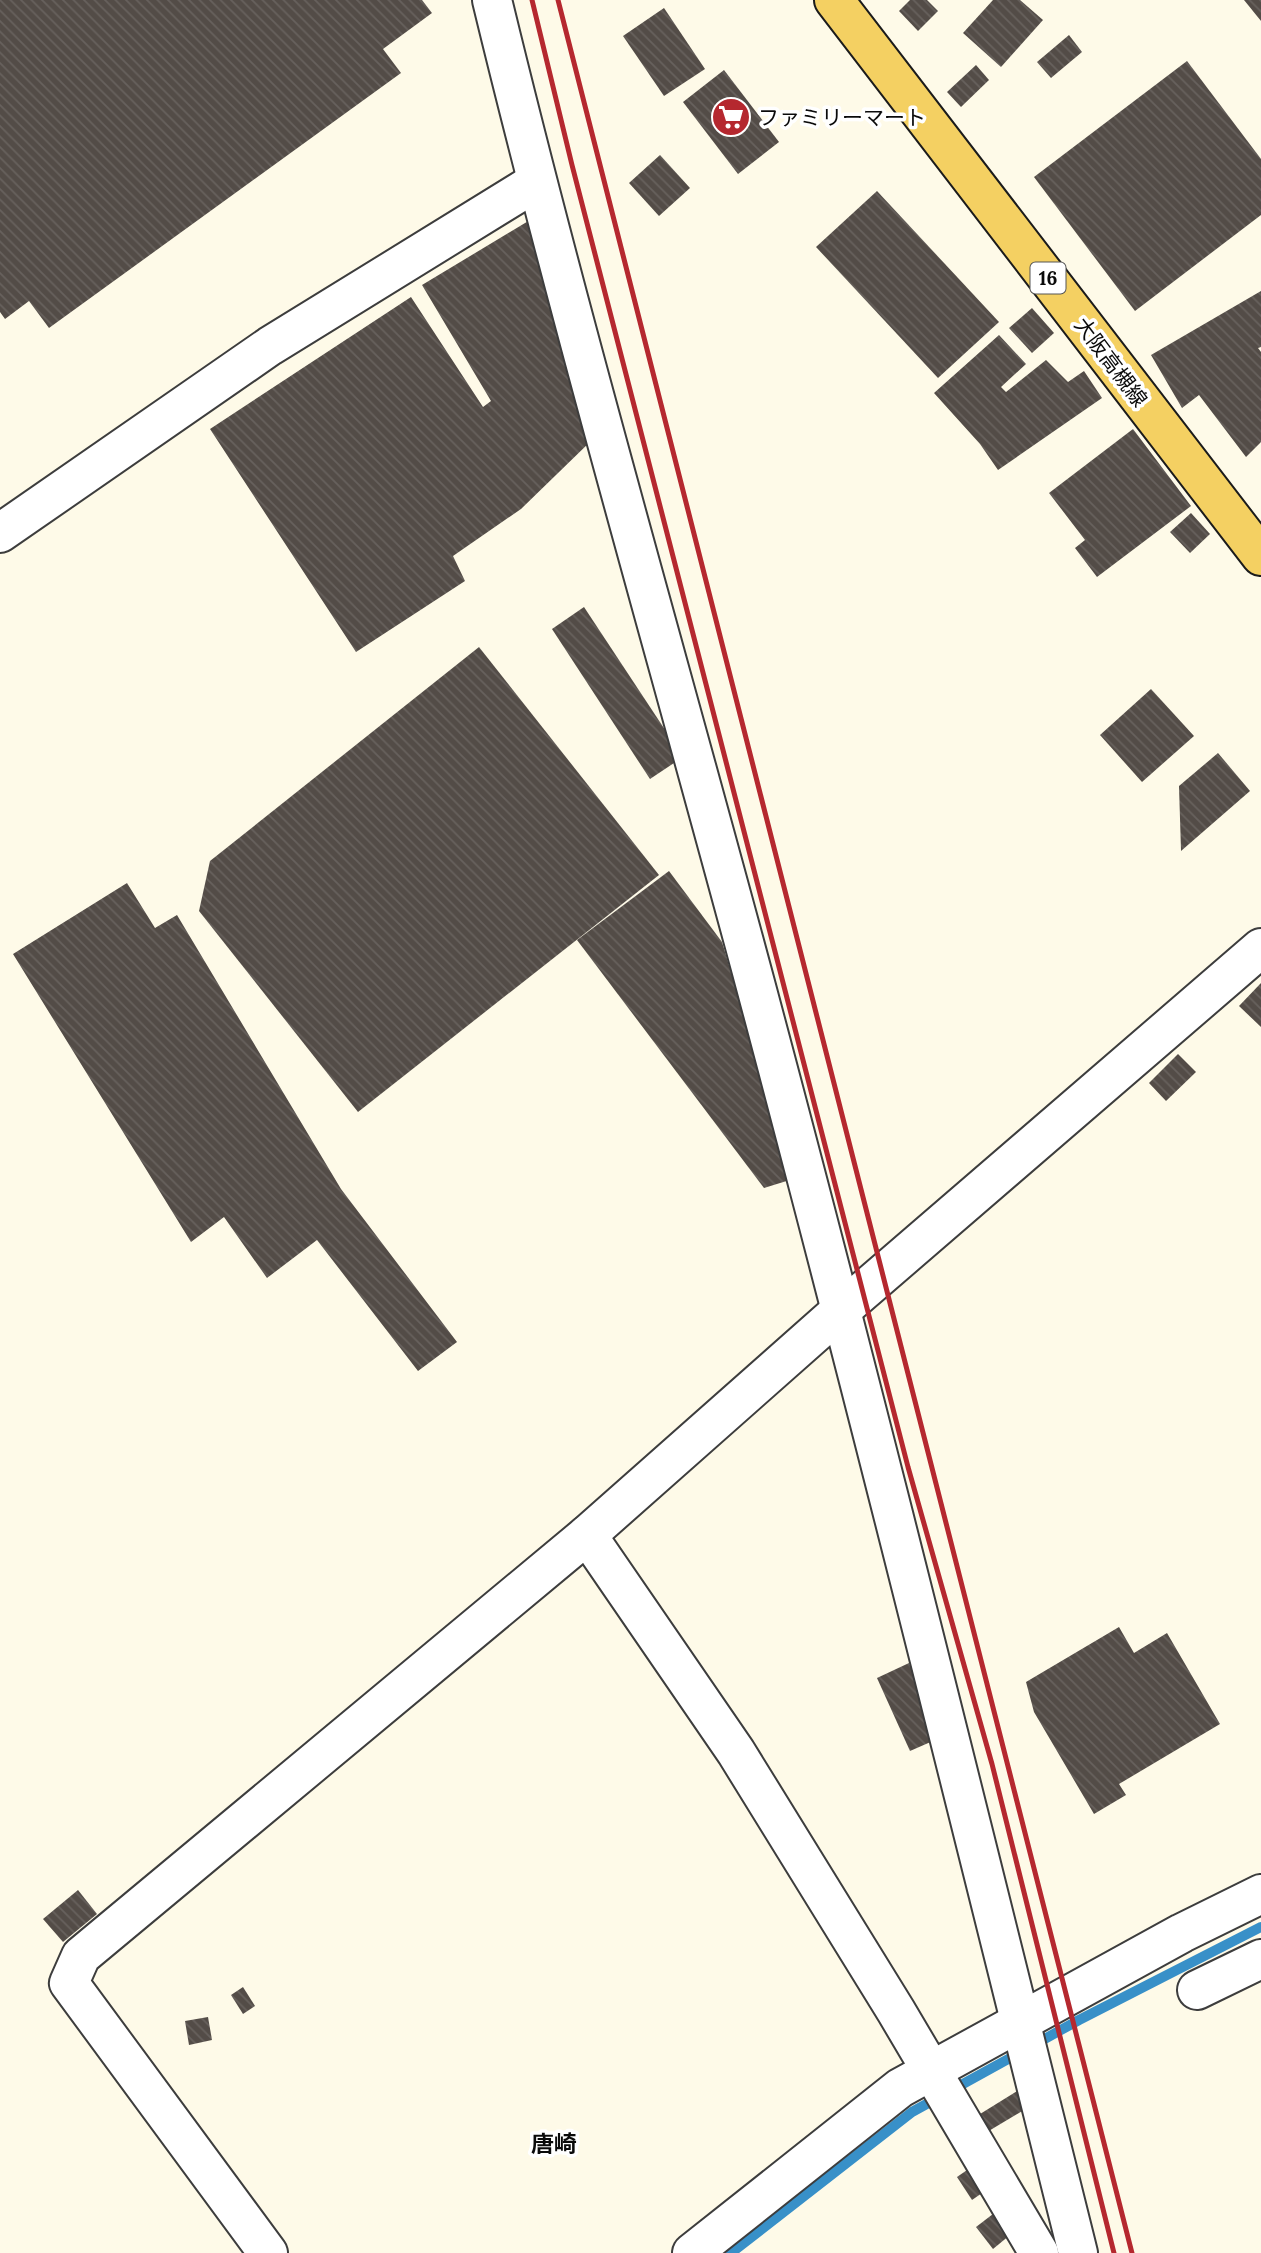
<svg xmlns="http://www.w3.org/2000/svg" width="1261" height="2253" viewBox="0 0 1261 2253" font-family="Lora,'Noto Sans JP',serif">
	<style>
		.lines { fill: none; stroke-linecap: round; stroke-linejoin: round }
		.stream { stroke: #3890c8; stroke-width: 10 }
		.building { fill: url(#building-back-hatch) }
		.minor-casing { stroke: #3d3d3d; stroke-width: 42 }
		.major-casing { stroke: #1b1b1b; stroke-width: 42 }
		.minor { stroke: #fff; stroke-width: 38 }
		.major { stroke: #f4d062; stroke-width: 38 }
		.rail { stroke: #b5282f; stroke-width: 5 }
		.labels { text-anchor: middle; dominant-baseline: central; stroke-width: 7; stroke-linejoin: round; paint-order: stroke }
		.shield { fill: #fff; stroke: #545454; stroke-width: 2 }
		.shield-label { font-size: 19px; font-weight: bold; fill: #0a0a0a }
		.poi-label { font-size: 21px; fill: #0a0a0a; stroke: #fff; text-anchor: start }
		.street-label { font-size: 21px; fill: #0a0a0a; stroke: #fff }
		.neighbourhood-label { font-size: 23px; font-weight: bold; fill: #0a0a0a; stroke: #fff }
	</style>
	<defs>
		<pattern id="building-back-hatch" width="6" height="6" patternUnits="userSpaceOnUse" patternTransform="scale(1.75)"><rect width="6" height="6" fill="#534c47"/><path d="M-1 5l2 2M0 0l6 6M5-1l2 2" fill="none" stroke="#67615d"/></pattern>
	</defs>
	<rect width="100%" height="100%" fill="#fefae8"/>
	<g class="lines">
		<!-- stream -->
		<polyline class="stream" points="731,2253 912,2112 1079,2020 1261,1927"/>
	</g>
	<!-- building -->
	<g class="building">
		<polygon points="0,0 422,0 432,13 383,49 401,73 49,328 29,301 5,319 0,312"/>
		<polygon points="910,0 927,0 938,11 918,31 899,11"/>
		<polygon points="993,0 1020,0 1043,20 1001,67 963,33"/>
		<polygon points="1244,0 1261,0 1261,21"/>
		<polygon points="664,8 705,69 664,96 623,36"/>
		<polygon points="1069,35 1082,52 1051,78 1037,62"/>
		<polygon points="1187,61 1261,159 1261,215 1135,311 1034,177"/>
		<polygon points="976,65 989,80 961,107 947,92"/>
		<polygon points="724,70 779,142 738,174 683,102"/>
		<polygon points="660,155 690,188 659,216 629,183"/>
		<polygon points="877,191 999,322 938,378 816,247"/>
		<polygon points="540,214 592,440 521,509 453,556 465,581 356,652 210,429 411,297 483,407 491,401 422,285"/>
		<polygon points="1261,291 1261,347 1258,348 1261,352 1261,442 1246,457 1199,395 1182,408 1151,355"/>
		<polygon points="1032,308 1054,333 1032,353 1009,328"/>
		<polygon points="999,335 1026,364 1001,387 1006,392 1046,360 1068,382 1084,371 1102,398 998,470 980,444 934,393"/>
		<polygon points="1133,429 1191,506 1097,577 1075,548 1085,540 1049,493"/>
		<polygon points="1191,513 1210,534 1190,553 1170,532"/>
		<polygon points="584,607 683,757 650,779 552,629"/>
		<polygon points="479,647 659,875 358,1112 199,911 210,861"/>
		<polygon points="1151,689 1194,736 1142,782 1100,735"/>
		<polygon points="1218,753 1250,791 1181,851 1179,786"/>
		<polygon points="669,871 722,942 793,1179 764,1188 577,940"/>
		<polygon points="127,883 155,928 177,915 341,1189 457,1342 418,1371 317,1240 267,1278 224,1217 191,1242 13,954"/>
		<polygon points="1261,983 1261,1027 1239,1006"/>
		<polygon points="1178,1054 1196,1072 1166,1101 1149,1083"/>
		<polygon points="1119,1627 1134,1653 1167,1633 1220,1724 1119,1784 1126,1795 1094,1814 1034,1712 1026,1682"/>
		<polygon points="909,1663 942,1737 910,1751 877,1678"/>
		<polygon points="78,1890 97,1914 63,1942 43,1919"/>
		<polygon points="243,1987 255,2006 243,2014 231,1995"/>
		<polygon points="208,2017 212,2040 189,2045 185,2021"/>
		<polygon points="1019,2090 1029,2107 982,2135 972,2119"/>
		<polygon points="970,2168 985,2191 972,2200 957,2177"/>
		<polygon points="993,2214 1010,2235 993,2249 976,2227"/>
	</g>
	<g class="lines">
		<defs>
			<g id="minor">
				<path d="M 492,0 C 572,330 667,655 755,983 C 868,1405 972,1829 1078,2253"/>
				<polyline points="0,533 270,346 536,182"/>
				<polyline points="587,1535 736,1752 896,2011 1039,2253"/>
				<polyline points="1197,1990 1261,1959"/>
				<polyline points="268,2253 69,1983 81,1956 587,1535 840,1311 1261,948"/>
				<polyline points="692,2253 900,2088 1182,1933 1261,1894"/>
			</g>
			<polyline id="major" points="834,0 1261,556"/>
		</defs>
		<!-- minor casing -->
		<use href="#minor" class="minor-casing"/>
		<!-- major casing -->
		<use href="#major" class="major-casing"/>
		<!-- minor -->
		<use href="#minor" class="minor"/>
		<!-- major -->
		<use href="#major" class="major"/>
		<!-- rail -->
		<g class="rail">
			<polyline points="532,0 572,165 908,1467 992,1764 1114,2253"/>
			<polyline points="558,0 1132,2253"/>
		</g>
	</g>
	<!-- icons -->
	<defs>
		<symbol id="supermarket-disc" viewBox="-11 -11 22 22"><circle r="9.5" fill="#b5282f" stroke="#fff"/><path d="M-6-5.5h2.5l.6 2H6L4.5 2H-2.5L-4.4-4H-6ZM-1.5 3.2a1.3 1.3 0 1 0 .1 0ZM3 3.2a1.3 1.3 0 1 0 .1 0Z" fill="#fff"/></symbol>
	</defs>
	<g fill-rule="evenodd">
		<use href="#supermarket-disc" x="709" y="95" width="44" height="44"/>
	</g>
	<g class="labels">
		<!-- shield labels -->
		<rect class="shield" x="1030.5" y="262.5" width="35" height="31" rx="5"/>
		<g class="shield-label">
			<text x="1048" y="278">16</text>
		</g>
		<!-- poi labels -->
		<g class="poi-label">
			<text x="758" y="117">ファミリーマート</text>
		</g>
		<!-- street labels -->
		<g class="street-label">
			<text transform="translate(1111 362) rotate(53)">大阪高槻線</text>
		</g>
		<!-- neighbourhood labels -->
		<g class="neighbourhood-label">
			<text x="554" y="2143">唐崎</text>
		</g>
	</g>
</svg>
